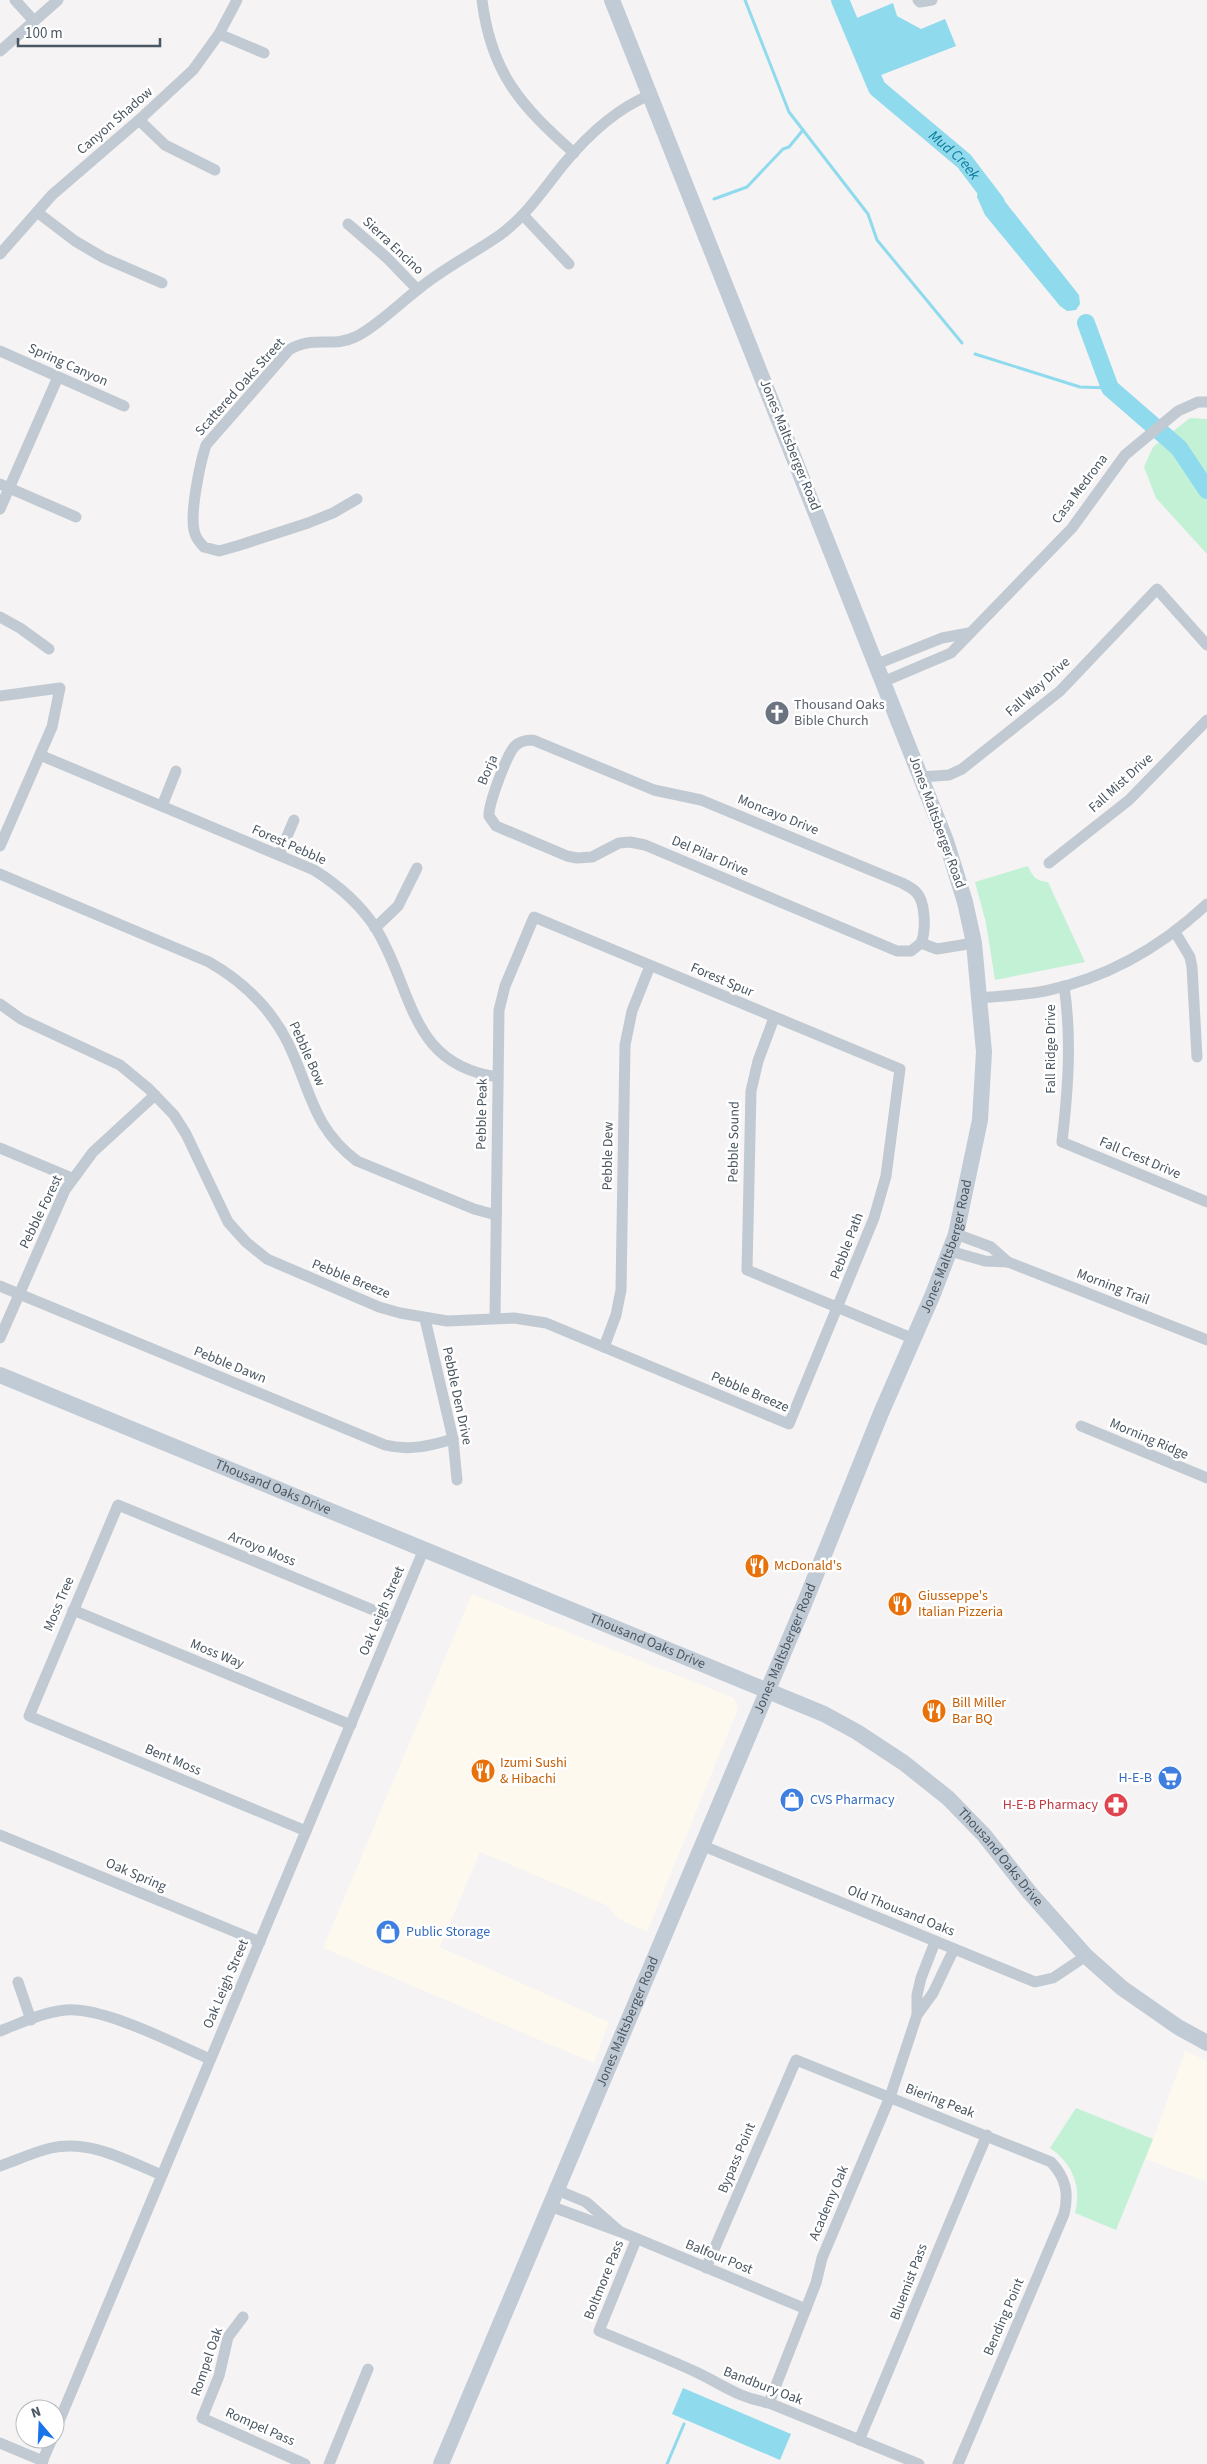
<svg xmlns="http://www.w3.org/2000/svg" width="1207" height="2464" viewBox="0 0 1207 2464" font-family="'Source Sans 3',sans-serif">
	<style>
		.commercial { fill: #fdf9ef }
		.green { fill: #c3f1d5 }
		.water { fill: #90daee }
		.lines { fill: none; stroke-linecap: round; stroke-linejoin: round }
		.stream { stroke: #90daee; stroke-width: 3 }
		.river { stroke: #90daee; stroke-width: 18 }
		.street { stroke: #c1cad2; stroke-width: 11 }
		.secondary { stroke: #c1cbd6; stroke-width: 16 }
		.labels { text-anchor: middle; dominant-baseline: central; stroke-width: 5; stroke-linejoin: round; paint-order: stroke }
		.street-label { font-size: 14px; fill: #4a5661; stroke: #fff }
		.worship-label { font-size: 14px; fill: #5b616d; stroke: #fff; text-anchor: start }
		.food-label { font-size: 14px; fill: #c56008; stroke: #fff; text-anchor: start }
		.shop-label { font-size: 14px; fill: #366cbe; stroke: #fff; text-anchor: start }
		.health-label { font-size: 14px; fill: #be3a42; stroke: #fff; text-anchor: end }
		.water-label { font-size: 15px; font-style: italic; fill: #0c7c9b; stroke: #fff }
	</style>
	<rect width="100%" height="100%" fill="#f5f3f3"/>
	<!-- commercial -->
	<g class="commercial">
		<polygon points="472,1594 734,1698 738,1709 647,1932 619,1919 606,1905 480,1852 440,1947 609,2022 594,2063 323,1948"/>
		<polygon points="1185,2051 1207,2061 1207,2182 1146,2159"/>
	</g>
	<!-- green -->
	<g class="green">
		<polygon points="1190,418 1207,419 1207,554 1156,498 1144,467 1153,447"/>
		<path d="M 1028,866 C 1033,877 1036,881 1048,882 L 1085,962 L 995,980 L 986,923 L 975,882 Z"/>
		<path d="M 1076,2108 L 1153,2139 L 1116,2230 L 1075,2213 C 1082,2187 1073,2164 1050,2148 Z"/>
	</g>
	<!-- water -->
	<g class="water">
		<polygon points="893,3 897,16 921,29 945,19 956,46 876,77 852,20"/>
		<polygon points="985,183 995,189 1079,295 1080,304 1076,310 1067,311 1060,306 985,215 977,197 978,189"/>
		<polygon points="683,2388 791,2434 780,2460 672,2414"/>
	</g>
	<g class="lines">
		<!-- stream -->
		<g class="stream">
			<polyline points="745,0 789,112 868,214 877,240 962,343"/>
			<polyline points="714,199 747,187 783,149 789,147 803,130"/>
			<polyline points="975,354 1080,387 1110,388"/>
			<polyline points="667,2464 684,2424"/>
		</g>
		<!-- river -->
		<g class="river">
			<path id="s1" d="M 840,0 L 877,88 L 964,161 L 996,203"/>
			<polyline points="1086,323 1110,388 1179,448 1207,490"/>
		</g>
		<!-- street -->
		<g class="street">
			<polyline points="15,0 34,21"/>
			<path d="M 482,0 C 491,73 521,106 574,153"/>
			<polyline points="918,0 920,2 932,0"/>
			<polyline points="219,34 264,53"/>
			<polyline points="0,51 58,0"/>
			<polyline points="139,120 165,145 215,170"/>
			<polyline points="37,212 75,241 104,258 162,283"/>
			<polyline points="523,215 569,264"/>
			<polyline points="348,224 387,258 417,289"/>
			<polyline points="0,254 52,195 139,120 193,70 219,34 237,0"/>
			<polyline points="0,351 124,406"/>
			<polyline points="0,484 76,517"/>
			<path d="M 357,499 L 333,513 L 308,523 L 237,546 L 219,551 L 204,547 C 199,542 195,537 194,530 C 190,512 200,463 206,445 L 289,350 C 312,335 333,348 355,337 C 375,328 402,301 421,287 C 446,267 474,253 500,235 C 526,216 543,190 563,165 C 587,136 615,109 650,95"/>
			<polyline points="0,509 58,377"/>
			<polyline points="0,617 20,628 49,649"/>
			<polyline points="877,664 942,638 969,633"/>
			<polyline points="885,681 951,653 1072,528 1125,455 1178,411 1198,402 1207,402"/>
			<polyline points="0,696 60,688 52,727 0,846"/>
			<path d="M 40,755 L 314,870 C 338,885 359,903 375,927 C 414,989 408,1065 498,1077"/>
			<polyline points="921,777 949,775 962,769 1060,691 1157,589 1207,645"/>
			<polyline points="162,806 176,771"/>
			<polyline points="279,855 294,820"/>
			<polyline points="1049,863 1129,800 1207,720"/>
			<path d="M 0,874 L 209,962 C 244,982 270,1007 288,1043 C 311,1090 312,1127 357,1161 L 474,1209 L 496,1215"/>
			<polyline points="375,928 398,906 417,868"/>
			<polyline points="1175,932 1190,957 1192,967 1197,1057"/>
			<path d="M 921,943 L 911,951 L 897,951 L 645,845 L 630,842 L 619,843 L 592,857 L 577,858 L 567,856 L 496,826 L 489,816 C 488,805 507,754 515,746 C 520,741 526,740 533,740 L 654,790 L 701,800 L 902,883 C 906,885 912,888 916,892 C 926,902 926,931 921,943 L 937,949 L 974,943"/>
			<path d="M 1064,986 C 1072,1038 1068,1090 1062,1142 L 1207,1202"/>
			<path d="M 980,998 C 1001,996 1024,995 1045,991 C 1107,978 1161,947 1207,904"/>
			<polyline points="0,1004 21,1019 120,1065 149,1089 174,1115 186,1134 228,1222 246,1242 267,1259 379,1307 400,1313 447,1321 514,1318 546,1323 789,1424 874,1218 886,1176 900,1069 534,917 505,986 499,1010 495,1318"/>
			<polyline points="774,1018 758,1061 751,1091 747,1270 914,1339"/>
			<polyline points="0,1148 72,1178"/>
			<polyline points="956,1234 991,1247 1008,1262 1207,1340"/>
			<polyline points="950,1251 985,1261 1008,1262"/>
			<path d="M 0,1286 L 385,1445 C 409,1451 430,1446 453,1439"/>
			<polyline points="425,1319 453,1439 457,1480"/>
			<polyline points="0,1338 65,1190 93,1152 155,1095"/>
			<polyline points="604,1347 616,1315 621,1290 625,1045 632,1011 650,966"/>
			<polyline points="1081,1426 1207,1478"/>
			<polyline points="73,1610 351,1725"/>
			<polyline points="306,1831 29,1716 118,1505 395,1619"/>
			<polyline points="0,1835 260,1942"/>
			<polyline points="701,1845 1035,1982 1053,1978 1086,1956"/>
			<polyline points="18,1982 31,2020"/>
			<polyline points="917,2015 933,1993 954,1949"/>
			<path d="M 0,2031 C 21,2023 43,2012 66,2010 C 104,2007 173,2043 210,2059"/>
			<path d="M 0,2166 C 17,2160 34,2152 51,2148 C 90,2139 127,2161 162,2175"/>
			<polyline points="557,2190 586,2202 619,2231"/>
			<polyline points="550,2206 621,2232 806,2309"/>
			<path d="M 636,2240 L 599,2331 C 632,2345 666,2358 698,2373 C 725,2386 737,2397 769,2403 L 919,2464"/>
			<path d="M 706,2268 L 796,2060 L 1051,2162 C 1066,2178 1069,2193 1064,2214 L 958,2464"/>
			<polyline points="243,2317 228,2337 219,2376 202,2418 305,2464"/>
			<polyline points="769,2403 816,2283 822,2258 890,2097 917,2015 917,1995 921,1978 935,1942"/>
			<polyline points="55,2431 424,1549"/>
			<path d="M 859,2440 C 903,2338 943,2236 987,2135"/>
			<polyline points="0,2443 43,2461"/>
			<polyline points="41,2464 52,2439"/>
			<polyline points="329,2464 368,2369"/>
		</g>
		<!-- secondary -->
		<g class="secondary">
			<path id="s2" d="M 0,1375 L 824,1714 L 857,1732 L 904,1763 L 948,1798 L 984,1835 L 1030,1893 L 1086,1956 L 1122,1988 L 1178,2027 L 1207,2043"/>
			<path id="s3" d="M 441,2464 L 805,1602 L 881,1413 L 933,1294 L 956,1234 L 980,1120 L 984,1052 L 974,943 L 965,902 L 946,841 L 612,0"/>
		</g>
	</g>
	<!-- icons -->
	<defs>
		<symbol id="church-disc" viewBox="-11 -11 22 22"><circle r="9.5" fill="#6b7280" stroke="#fff"/><path d="M-1.2-6h2.4v3.5h3.3v2.4h-3.3V6h-2.4V-.1h-3.3v-2.4h3.3Z" fill="#fff"/></symbol>
		<symbol id="restaurant-disc" viewBox="-11 -11 22 22"><circle r="9.5" fill="#e8710a" stroke="#fff"/><path d="M-5-6h1v4h1v-4h1v4h1v-4h1v5L-1.5 .5V6h-2V.5L-5-1ZM5-6V6H3V1.5H1.5Q1.5-4 5-6Z" fill="#fff"/></symbol>
		<symbol id="supermarket-disc" viewBox="-11 -11 22 22"><circle r="9.5" fill="#3f7fe0" stroke="#fff"/><path d="M-6-5.5h2.5l.6 2H6L4.5 2H-2.5L-4.4-4H-6ZM-1.5 3.2a1.3 1.3 0 1 0 .1 0ZM3 3.2a1.3 1.3 0 1 0 .1 0Z" fill="#fff"/></symbol>
		<symbol id="shop-disc" viewBox="-11 -11 22 22"><circle r="9.5" fill="#3f7fe0" stroke="#fff"/><path d="M-5-2.5h2.3a2.7 3.5 0 0 1 5.4 0H5L5.5 6h-11ZM-1.5-2.5h3a1.5 2.3 0 0 0-3 0Z" fill="#fff"/></symbol>
		<symbol id="pharmacy-disc" viewBox="-11 -11 22 22"><circle r="9.5" fill="#e0444e" stroke="#fff"/><path d="M-2-6h4v4h4v4h-4v4h-4v-4h-4v-4h4Z" fill="#fff"/></symbol>
	</defs>
	<g fill-rule="evenodd">
		<use href="#church-disc" x="763" y="699" width="28" height="28"/>
		<use href="#restaurant-disc" x="743" y="1552" width="28" height="28"/>
		<use href="#restaurant-disc" x="886" y="1590" width="28" height="28"/>
		<use href="#restaurant-disc" x="920" y="1697" width="28" height="28"/>
		<use href="#restaurant-disc" x="469" y="1757" width="28" height="28"/>
		<use href="#supermarket-disc" x="1156" y="1764" width="28" height="28"/>
		<use href="#shop-disc" x="778" y="1786" width="28" height="28"/>
		<use href="#pharmacy-disc" x="1102" y="1791" width="28" height="28"/>
		<use href="#shop-disc" x="374" y="1918" width="28" height="28"/>
	</g>
	<g class="labels">
		<!-- street labels -->
		<g class="street-label">
			<text transform="translate(115 121) rotate(-41)">Canyon Shadow</text>
			<text transform="translate(393 246) rotate(43)">Sierra Encino</text>
			<text transform="translate(68 365) rotate(24)">Spring Canyon</text>
			<text transform="translate(240 387) rotate(-48)">Scattered Oaks Street</text>
			<text transform="translate(790 445) rotate(68)">Jones Maltsberger Road</text>
			<text transform="translate(1080 489) rotate(-53)">Casa Medrona</text>
			<text transform="translate(1038 687) rotate(-42)">Fall Way Drive</text>
			<text transform="translate(488 770) rotate(-67)">Borja</text>
			<text transform="translate(1121 783) rotate(-42)">Fall Mist Drive</text>
			<text transform="translate(778 815) rotate(22)">Moncayo Drive</text>
			<text transform="translate(937 822) rotate(70)">Jones Maltsberger Road</text>
			<text transform="translate(289 845) rotate(24)">Forest Pebble</text>
			<text transform="translate(710 856) rotate(23)">Del Pilar Drive</text>
			<text transform="translate(722 980) rotate(23)">Forest Spur</text>
			<text transform="translate(1051 1049) rotate(-90)">Fall Ridge Drive</text>
			<text transform="translate(307 1054) rotate(66)">Pebble Bow</text>
			<text transform="translate(482 1114) rotate(-89)">Pebble Peak</text>
			<text transform="translate(734 1142) rotate(-89)">Pebble Sound</text>
			<text transform="translate(608 1156) rotate(-89)">Pebble Dew</text>
			<text transform="translate(1140 1158) rotate(23)">Fall Crest Drive</text>
			<text transform="translate(41 1212) rotate(-64)">Pebble Forest</text>
			<text transform="translate(847 1246) rotate(-69)">Pebble Path</text>
			<text stroke="none"><textPath href="#s3" startOffset="1319">Jones Maltsberger Road</textPath></text>
			<text transform="translate(351 1279) rotate(22)">Pebble Breeze</text>
			<text transform="translate(1113 1287) rotate(21)">Morning Trail</text>
			<text transform="translate(230 1365) rotate(22)">Pebble Dawn</text>
			<text transform="translate(750 1392) rotate(23)">Pebble Breeze</text>
			<text transform="translate(457 1396) rotate(78)">Pebble Den Drive</text>
			<text transform="translate(1149 1439) rotate(23)">Morning Ridge</text>
			<text stroke="none"><textPath href="#s2" startOffset="295">Thousand Oaks Drive</textPath></text>
			<text transform="translate(262 1549) rotate(22)">Arroyo Moss</text>
			<text transform="translate(59 1604) rotate(-67)">Moss Tree</text>
			<text transform="translate(382 1611) rotate(-67)">Oak Leigh Street</text>
			<text stroke="none"><textPath href="#s2" startOffset="700">Thousand Oaks Drive</textPath></text>
			<text stroke="none"><textPath href="#s3" startOffset="885">Jones Maltsberger Road</textPath></text>
			<text transform="translate(217 1654) rotate(22)">Moss Way</text>
			<text transform="translate(173 1760) rotate(23)">Bent Moss</text>
			<text stroke="none"><textPath href="#s2" startOffset="1120">Thousand Oaks Drive</textPath></text>
			<text transform="translate(136 1875) rotate(23)">Oak Spring</text>
			<text transform="translate(901 1911) rotate(22)">Old Thousand Oaks</text>
			<text transform="translate(226 1984) rotate(-67)">Oak Leigh Street</text>
			<text stroke="none"><textPath href="#s3" startOffset="480">Jones Maltsberger Road</textPath></text>
			<text transform="translate(940 2101) rotate(21)">Biering Peak</text>
			<text transform="translate(737 2158) rotate(-67)">Bypass Point</text>
			<text transform="translate(829 2203) rotate(-67)">Academy Oak</text>
			<text transform="translate(719 2257) rotate(22)">Balfour Post</text>
			<text transform="translate(604 2280) rotate(-68)">Boltmore Pass</text>
			<text transform="translate(909 2282) rotate(-69)">Bluemist Pass</text>
			<text transform="translate(1004 2317) rotate(-67)">Bending Point</text>
			<text transform="translate(207 2362) rotate(-71)">Rompel Oak</text>
			<text transform="translate(763 2386) rotate(21)">Bandbury Oak</text>
			<text transform="translate(260 2427) rotate(24)">Rompel Pass</text>
		</g>
		<!-- worship labels -->
		<g class="worship-label">
			<text x="794" y="705">Thousand Oaks<tspan x="794" dy="16">Bible Church</tspan></text>
		</g>
		<!-- food labels -->
		<g class="food-label">
			<text x="774" y="1566">McDonald's</text>
			<text x="918" y="1596">Giusseppe's<tspan x="918" dy="16">Italian Pizzeria</tspan></text>
			<text x="952" y="1703">Bill Miller<tspan x="952" dy="16">Bar BQ</tspan></text>
			<text x="500" y="1763">Izumi Sushi<tspan x="500" dy="16">&amp; Hibachi</tspan></text>
		</g>
		<!-- shop labels -->
		<g class="shop-label">
			<text x="1152" y="1778" text-anchor="end">H-E-B</text>
			<text x="810" y="1800">CVS Pharmacy</text>
			<text x="406" y="1932">Public Storage</text>
		</g>
		<!-- health labels -->
		<g class="health-label">
			<text x="1098" y="1805">H-E-B Pharmacy</text>
		</g>
		<!-- water labels -->
		<g class="water-label">
			<text stroke="none"><textPath href="#s1" startOffset="198">Mud Creek</textPath></text>
		</g>
	</g>
	<!-- north arrow -->
	<g transform="translate(40 2424) rotate(341)"><circle r="24" fill="#ffffff" stroke="#b7bbc0"/>
	<path d="M0-4L9 19L0 12L-9 19Z" fill="#1a73e8"/>
	<text y="-8" font-size="14" font-weight="bold" text-anchor="middle" fill="#4a5661">N</text>
	</g>
	<!-- scale -->
	<path d="M18 38v8h142v-8" fill="none" stroke="#4a5661" stroke-width="2.5"/>
	<text x="25" y="38" font-size="15" fill="#4a5661" stroke="#ffffff" stroke-width="4" paint-order="stroke">100 m</text>
</svg>
